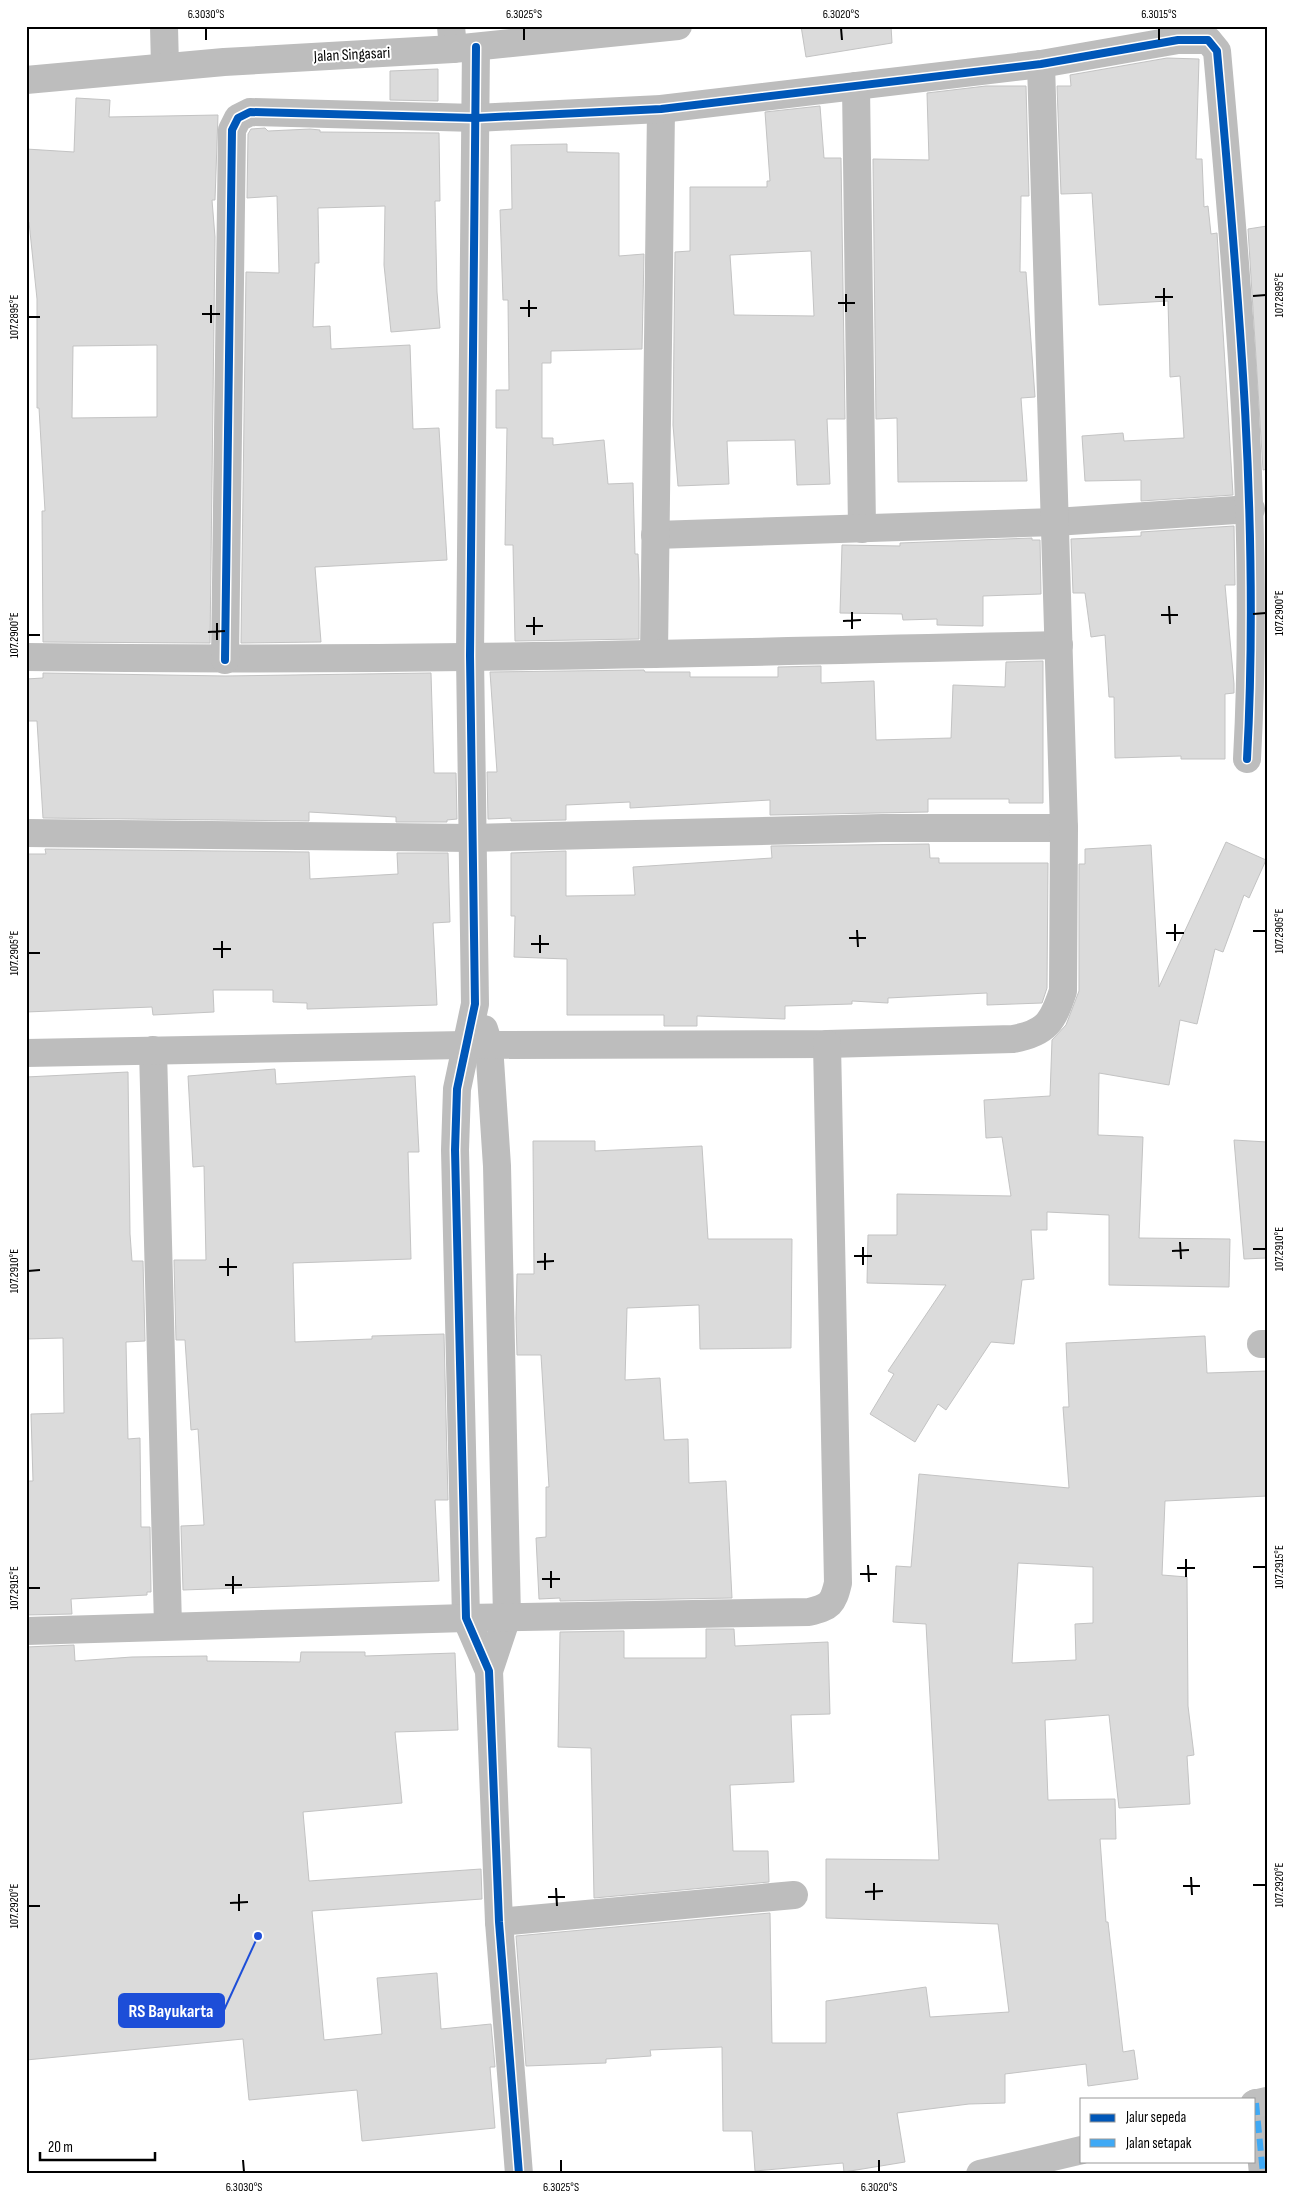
<svg xmlns="http://www.w3.org/2000/svg" width="1293" height="2200" viewBox="0 0 1293 2200" font-family="'Sofia Sans Condensed',sans-serif">
	<style>
		.building { fill: #dbdbdb; stroke: #c3c3c3; fill-rule: evenodd }
		.lines { fill: none; stroke-linecap: round; stroke-linejoin: round }
		.street { stroke: #bdbdbd; stroke-width: 28 }
		.secondary { stroke: #bfbfbf; stroke-width: 28 }
		.quiet { stroke: #3fa9f5; stroke-width: 6; stroke-dasharray: 12 6; stroke-linecap: butt }
		.cycleway-casing { stroke: #fff; stroke-width: 11 }
		.cycleway { stroke: #0057b8; stroke-width: 8 }
		.ticks { fill: none; stroke: #000; stroke-width: 2 }
		.labels { text-anchor: middle; dominant-baseline: central; stroke-width: 4; stroke-linejoin: round; paint-order: stroke }
		.street-label { font-size: 16px; fill: #000; stroke: #fff }
		.leader { fill: none; stroke: #1d4ed8; stroke-width: 2 }
		.callout-dot { fill: #1d4ed8; stroke: #fff; stroke-width: 2 }
		.callout { fill: #1d4ed8; stroke: #1d4ed8; stroke-width: 2 }
		.callout-label { font-size: 18px; text-anchor: middle; font-weight: bold; fill: #fff }
		.neatline { fill: none; stroke: #000; stroke-width: 2 }
		.ticks-label { font-size: 12px; text-anchor: middle; fill: #000 }
	</style>
	<rect width="100%" height="100%" fill="#fff"/>
	<!-- building -->
	<g class="building">
		<polygon points="801,26 891,26 892,43 806,57"/>
		<polygon points="1167,58 1199,59 1196,159 1202,159 1204,207 1208,206 1211,234 1217,233 1233,495 1141,501 1141,480 1085,481 1082,436 1123,433 1124,441 1184,438 1180,376 1170,377 1168,301 1099,305 1092,193 1061,194 1057,86 1071,86 1070,75"/>
		<polygon points="438,69 438,101 390,100 390,71"/>
		<polygon points="986,86 1026,86 1029,196 1021,196 1020,272 1026,272 1035,397 1021,398 1027,481 898,482 897,418 876,419 873,159 929,160 927,93"/>
		<path d="M 76,98 L 110,100 L 109,117 L 218,115 L 215,200 L 212,200 L 215,237 L 210,643 L 43,642 L 42,511 L 45,511 L 39,408 L 37,408 L 37,299 L 29,222 L 26,222 L 26,149 L 74,152 ZM 157,345 L 157,417 L 72,418 L 73,346 Z"/>
		<path d="M 820,106 L 824,158 L 841,158 L 845,419 L 827,419 L 830,484 L 797,485 L 795,440 L 727,441 L 729,484 L 678,486 L 673,425 L 675,252 L 690,251 L 690,187 L 767,187 L 767,181 L 770,181 L 765,112 ZM 811,251 L 814,316 L 734,315 L 730,255 Z"/>
		<polygon points="265,128 268,131 310,129 320,130 320,132 439,133 440,201 435,201 437,292 440,328 391,332 384,265 385,206 318,208 319,263 315,263 313,327 330,326 331,349 410,345 413,429 439,428 447,560 315,567 321,642 241,643 246,272 279,273 277,196 247,198 248,134 251,129"/>
		<polygon points="567,144 567,152 619,153 619,256 644,254 642,349 551,351 551,363 542,363 542,438 553,438 553,445 604,440 608,484 633,483 635,554 638,554 639,580 639,639 515,641 513,545 505,545 507,428 496,428 496,390 509,390 508,300 503,300 500,210 512,209 511,145"/>
		<polygon points="1267,226 1267,469 1263,470 1248,229"/>
		<polygon points="1234,526 1235,585 1225,585 1234,684 1234,693 1225,694 1225,759 1181,759 1181,756 1115,758 1114,697 1109,697 1105,635 1091,637 1085,593 1073,593 1071,539 1141,536 1141,532"/>
		<polygon points="1032,538 1032,540 1040,540 1041,594 983,596 983,626 937,625 937,619 903,620 902,614 840,613 842,545 900,546 900,543"/>
		<polygon points="1043,661 1043,803 1009,803 1009,799 928,799 928,812 770,815 770,800 630,808 630,802 566,805 566,820 511,821 511,818 488,819 487,772 497,772 490,672 644,670 645,672 690,672 690,677 778,677 778,667 821,666 821,683 874,681 876,740 951,738 953,685 1005,687 1006,662"/>
		<polygon points="43,673 225,676 431,673 434,773 456,773 457,819 447,820 447,822 396,822 396,817 309,812 309,821 43,818 37,721 26,721 26,679 43,678"/>
		<polygon points="1226,842 1266,860 1249,898 1244,895 1223,952 1215,949 1197,1024 1180,1020 1169,1085 1099,1073 1098,1135 1143,1137 1139,1238 1230,1239 1229,1287 1109,1285 1109,1215 1047,1212 1047,1230 1031,1230 1034,1279 1022,1280 1014,1344 991,1342 946,1410 938,1404 915,1442 870,1414 894,1374 888,1371 946,1285 867,1283 868,1235 897,1235 897,1194 1011,1196 1002,1137 986,1138 984,1100 1050,1096 1052,1040 1066,1025 1079,991 1079,864 1085,864 1085,849 1151,845 1159,987"/>
		<polygon points="929,844 930,858 939,858 939,863 1048,863 1047,988 1042,1003 987,1005 987,993 888,998 888,1003 852,1001 852,1004 785,1006 785,1019 697,1016 697,1026 664,1026 664,1015 567,1015 567,959 514,957 515,916 511,916 511,853 566,851 566,896 635,895 633,867 772,858 771,846"/>
		<polygon points="45,849 309,852 310,879 398,874 397,853 448,853 450,922 433,923 437,1005 307,1009 307,1003 273,1002 273,990 213,990 214,1012 153,1015 152,1007 26,1012 26,854 46,854"/>
		<polygon points="275,1069 276,1084 415,1076 419,1152 408,1152 411,1259 293,1263 295,1342 372,1339 372,1336 444,1334 448,1500 435,1500 439,1581 183,1590 181,1526 204,1525 198,1429 191,1430 185,1340 176,1340 174,1260 206,1260 204,1166 193,1167 188,1076"/>
		<polygon points="128,1072 130,1234 132,1261 143,1261 145,1341 126,1342 128,1439 140,1438 141,1527 150,1527 151,1592 147,1592 147,1595 71,1599 72,1614 26,1615 26,1481 33,1481 31,1414 64,1413 63,1338 26,1339 26,1077"/>
		<polygon points="1234,1140 1267,1142 1267,1258 1244,1259"/>
		<polygon points="533,1141 595,1141 595,1151 702,1146 708,1239 792,1239 791,1348 700,1349 699,1305 627,1308 625,1380 660,1378 664,1440 688,1439 689,1483 726,1481 732,1598 560,1601 560,1598 539,1599 536,1538 546,1537 546,1487 549,1487 541,1355 517,1355 516,1318 517,1274 534,1274"/>
		<path d="M 1205,1336 L 1207,1373 L 1267,1371 L 1267,1496 L 1165,1501 L 1162,1575 L 1187,1577 L 1188,1706 L 1194,1755 L 1187,1756 L 1190,1804 L 1119,1808 L 1109,1715 L 1045,1720 L 1048,1800 L 1115,1799 L 1116,1839 L 1100,1839 L 1106,1922 L 1108,1922 L 1123,2052 L 1134,2050 L 1138,2079 L 1088,2086 L 1086,2064 L 1005,2074 L 1005,2103 L 969,2104 L 897,2113 L 905,2162 L 844,2172 L 843,2163 L 755,2171 L 752,2131 L 723,2131 L 722,2047 L 650,2050 L 651,2056 L 606,2059 L 606,2063 L 526,2066 L 516,1936 L 770,1913 L 772,2043 L 826,2043 L 826,2001 L 926,1987 L 930,2017 L 1009,2012 L 998,1924 L 826,1918 L 826,1859 L 939,1860 L 926,1624 L 893,1622 L 896,1566 L 911,1567 L 919,1474 L 1069,1488 L 1063,1407 L 1069,1407 L 1066,1343 ZM 1018,1563 L 1093,1567 L 1093,1623 L 1075,1624 L 1076,1660 L 1012,1663 Z"/>
		<polygon points="706,1629 734,1629 735,1646 828,1642 830,1714 791,1715 794,1782 730,1785 733,1851 768,1851 769,1882 594,1898 591,1748 558,1747 560,1632 624,1631 624,1658 706,1658"/>
		<polygon points="74,1645 75,1661 132,1657 207,1656 207,1661 300,1662 301,1652 365,1652 365,1656 455,1653 458,1730 395,1732 402,1803 303,1812 309,1881 481,1869 482,1899 312,1911 324,2040 382,2034 377,1978 437,1973 441,2029 491,2024 495,2067 490,2067 495,2128 362,2141 357,2090 249,2100 243,2039 26,2060 26,1647"/>
	</g>
	<g class="lines">
		<!-- street -->
		<g class="street">
			<polyline points="164,26 165,67"/>
			<polyline points="451,26 453,49"/>
			<polyline points="476,47 470,656 475,1004 457,1089 455,1150 466,1618 489,1671 499,1922 519,2174"/>
			<polyline points="26,80 224,62 453,49 678,26"/>
			<polyline points="856,86 862,529"/>
			<polyline points="655,535 1055,522 1251,509"/>
			<polyline points="654,654 661,109"/>
			<path d="M 26,657 C 371,662 715,653 1059,645"/>
			<path d="M 225,660 L 232,130 L 238,118 L 250,112 L 476,118 L 661,109 L 1041,64 L 1178,40 L 1208,40 L 1217,51 C 1238,287 1260,522 1247,759"/>
			<polyline points="26,833 471,838 883,828 1064,828"/>
			<polyline points="484,1029 489,1045 497,1166 507,1617 489,1671"/>
			<polyline points="153,1050 168,1626"/>
			<path d="M 26,1053 L 465,1045 L 827,1044 L 1013,1039 C 1047,1033 1053,1021 1063,991 L 1064,828 L 1041,64"/>
			<polyline points="1261,1344 1267,1344"/>
			<path d="M 26,1631 L 466,1618 L 809,1612 C 830,1607 833,1604 838,1583 L 827,1044"/>
			<polyline points="499,1922 794,1895"/>
			<polyline points="1256,2103 1263,2174"/>
		</g>
		<!-- secondary -->
		<g class="secondary">
			<polyline points="1254,2104 1267,2101"/>
			<polyline points="980,2174 1082,2150"/>
		</g>
		<!-- quiet -->
		<polyline class="quiet" points="1256,2103 1263,2174"/>
		<defs>
			<g id="cycleway">
				<polyline points="476,47 470,656 475,1004 457,1089 455,1150 466,1618 489,1671 499,1922 519,2174"/>
				<path d="M 225,660 L 232,130 L 238,118 L 250,112 L 476,118 L 661,109 L 1041,64 L 1178,40 L 1208,40 L 1217,51 C 1238,287 1260,522 1247,759"/>
			</g>
		</defs>
		<!-- cycleway casing -->
		<use href="#cycleway" class="cycleway-casing"/>
		<!-- cycleway -->
		<use href="#cycleway" class="cycleway"/>
	</g>
	<!-- ticks -->
	<path class="ticks" d="M 206,28 L 206,40M 524,28 L 524,40M 841,28 L 842,40M 1159,28 L 1159,40M 1164,288 L 1164,306M 846,294 L 846,312M 1253,296 L 1266,295M 1155,297 L 1173,297M 529,300 L 529,317M 838,303 L 855,303M 211,305 L 211,323M 520,308 L 537,308M 202,314 L 220,314M 28,317 L 40,317M 1169,606 L 1170,624M 852,612 L 852,629M 1253,614 L 1266,613M 1161,615 L 1178,615M 534,617 L 534,635M 843,621 L 861,620M 217,623 L 217,640M 526,626 L 543,626M 208,632 L 225,631M 28,635 L 40,635M 1175,924 L 1175,941M 857,930 L 858,947M 1253,931 L 1266,931M 1166,933 L 1184,933M 540,935 L 540,953M 849,938 L 866,938M 222,941 L 222,958M 531,944 L 549,944M 213,949 L 231,949M 28,953 L 40,953M 1180,1242 L 1181,1259M 863,1247 L 863,1265M 1253,1249 L 1266,1249M 1172,1251 L 1189,1250M 545,1253 L 545,1270M 854,1256 L 872,1256M 228,1258 L 228,1276M 537,1262 L 554,1261M 219,1267 L 237,1267M 28,1271 L 40,1270M 1186,1559 L 1186,1577M 868,1565 L 869,1582M 1253,1567 L 1266,1567M 1177,1568 L 1195,1568M 551,1571 L 551,1588M 860,1574 L 877,1574M 233,1576 L 233,1594M 542,1579 L 560,1579M 225,1585 L 242,1585M 28,1588 L 40,1588M 1191,1877 L 1192,1895M 874,1883 L 874,1900M 1253,1885 L 1266,1885M 1183,1886 L 1200,1886M 556,1888 L 557,1906M 865,1892 L 883,1891M 239,1894 L 239,1911M 548,1897 L 565,1897M 230,1903 L 248,1902M 28,1906 L 40,1906M 243,2160 L 244,2172M 561,2160 L 561,2172M 879,2160 L 879,2172"/>
	<g class="labels">
		<!-- street labels -->
		<g class="street-label">
			<text transform="translate(352 55) rotate(-3)">Jalan Singasari</text>
		</g>
	</g>
	<!-- callouts -->
	<path class="leader" d="M258 1936L224 2010"/>
	<circle class="callout-dot" cx="258" cy="1936" r="5"/>
	<rect class="callout" x="119" y="1994" width="105" height="33" rx="5"/>
	<g class="callout-label">
		<text x="171" y="2017">RS Bayukarta</text>
	</g>
	<!-- border -->
	<rect width="1293" height="2200" fill="none" stroke="#ffffff" stroke-width="55"/>
	<!-- legend -->
	<rect x="1080" y="2098" width="175" height="65" fill="#ffffff" stroke="#999999"/>
	<rect x="1090" y="2114" width="25" height="8" fill="#0057b8" stroke="#999999"/>
	<text x="1126" y="2122" font-size="15" fill="#000000">Jalur sepeda</text>
	<rect x="1090" y="2139" width="25" height="8" fill="#3fa9f5" stroke="#999999"/>
	<text x="1126" y="2148" font-size="15" fill="#000000">Jalan setapak</text>
	<!-- scale -->
	<path d="M40 2152v8h115v-8" fill="none" stroke="#000000" stroke-width="2.5"/>
	<text x="48" y="2152" font-size="15" fill="#000000" stroke="#ffffff" stroke-width="4" paint-order="stroke">20 m</text>
	<rect x="28" y="28" width="1238" height="2144" class="neatline"/>
	<g class="ticks-label">
		<text x="206" y="18">6.3030°S</text>
		<text x="524" y="18">6.3025°S</text>
		<text x="841" y="18">6.3020°S</text>
		<text x="1159" y="18">6.3015°S</text>
		<text transform="translate(1279 295) rotate(-90)" y="4">107.2895°E</text>
		<text transform="translate(14 317) rotate(-90)" y="4">107.2895°E</text>
		<text transform="translate(1279 613) rotate(-90)" y="4">107.2900°E</text>
		<text transform="translate(14 635) rotate(-90)" y="4">107.2900°E</text>
		<text transform="translate(1279 931) rotate(-90)" y="4">107.2905°E</text>
		<text transform="translate(14 953) rotate(-90)" y="4">107.2905°E</text>
		<text transform="translate(1279 1249) rotate(-90)" y="4">107.2910°E</text>
		<text transform="translate(14 1271) rotate(-90)" y="4">107.2910°E</text>
		<text transform="translate(1279 1567) rotate(-90)" y="4">107.2915°E</text>
		<text transform="translate(14 1588) rotate(-90)" y="4">107.2915°E</text>
		<text transform="translate(1279 1885) rotate(-90)" y="4">107.2920°E</text>
		<text transform="translate(14 1906) rotate(-90)" y="4">107.2920°E</text>
		<text x="244" y="2191">6.3030°S</text>
		<text x="561" y="2191">6.3025°S</text>
		<text x="879" y="2191">6.3020°S</text>
	</g>
</svg>
